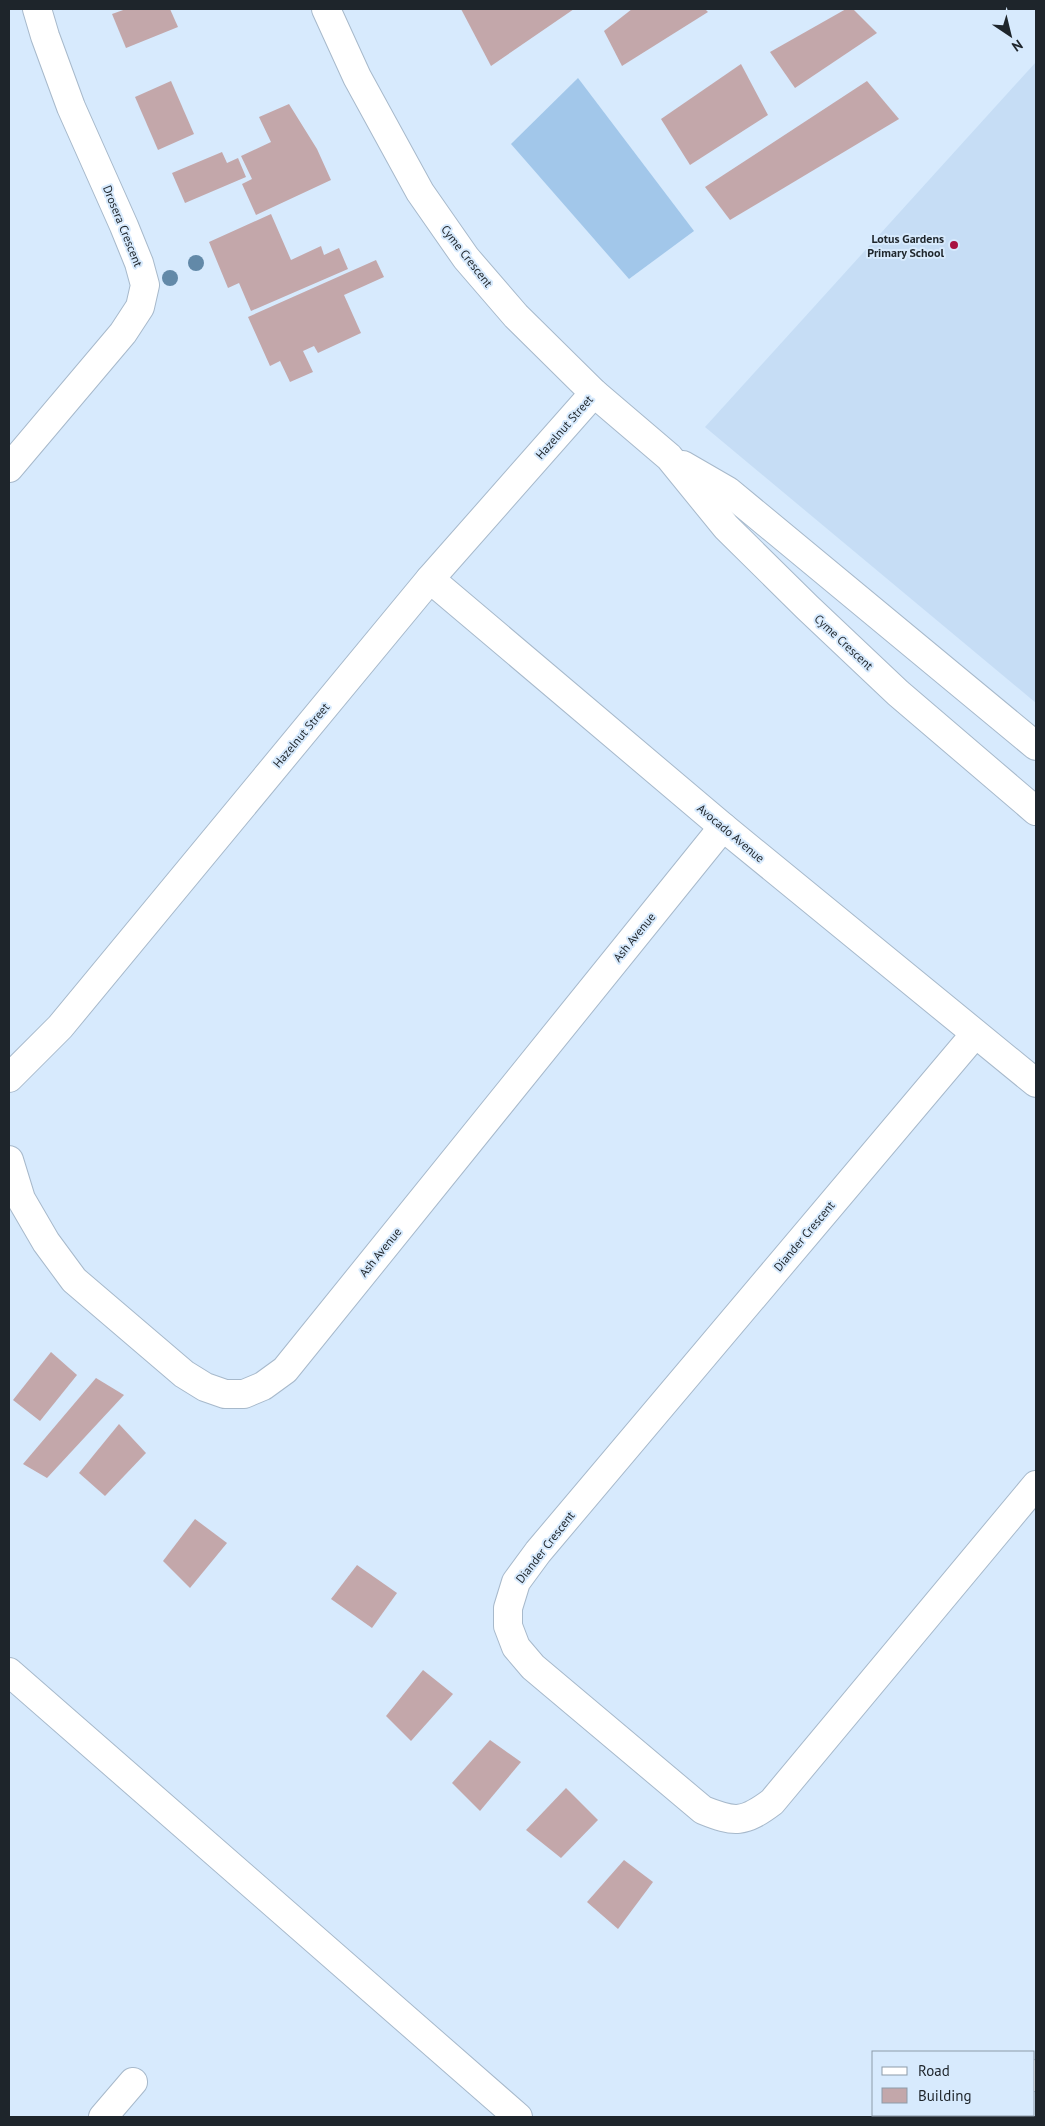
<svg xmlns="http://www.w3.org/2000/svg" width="1045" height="2126" viewBox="0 0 1045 2126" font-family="'PT Sans',sans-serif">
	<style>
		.built { fill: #c6ddf5 }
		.pitch { fill: #a2c7ea }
		.building { fill: #c3a7aa }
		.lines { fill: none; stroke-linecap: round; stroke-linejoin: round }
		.minor-casing { stroke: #a7b9cb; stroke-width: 30 }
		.tertiary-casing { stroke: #a7b9cb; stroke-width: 30 }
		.minor { stroke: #fff; stroke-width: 28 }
		.tertiary { stroke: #fff; stroke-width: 28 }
		.tree { fill: #6289a8 }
		.poi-dot { fill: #a81241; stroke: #d7eafd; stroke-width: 2 }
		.labels { text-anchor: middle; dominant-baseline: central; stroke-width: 4; stroke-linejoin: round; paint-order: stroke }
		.street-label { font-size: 12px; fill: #1e252b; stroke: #d7eafd }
		.poi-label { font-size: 12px; font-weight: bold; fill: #1e252b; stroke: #d7eafd; text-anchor: end }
	</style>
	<rect width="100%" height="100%" fill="#d7eafd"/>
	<!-- built -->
	<polygon class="built" points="1036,62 1036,703 705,427"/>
	<!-- pitch -->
	<polygon class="pitch" points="578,78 694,231 629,279 511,144"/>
	<!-- building -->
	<g class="building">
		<polygon points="126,9 170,9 178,27 126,48 112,14"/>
		<polygon points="461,9 574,9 491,66"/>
		<polygon points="632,9 705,9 708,12 622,66 604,31"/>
		<polygon points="846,9 853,9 877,33 795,88 770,52"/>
		<polygon points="741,64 768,115 690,165 661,119"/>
		<polygon points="171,81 194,134 158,150 135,97"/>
		<polygon points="867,81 899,119 730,220 705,187"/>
		<polygon points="289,104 317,149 331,180 256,215 242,184 252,179 241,156 271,142 259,117"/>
		<polygon points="222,152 227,163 238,158 246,177 185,203 172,173"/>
		<polygon points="271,214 291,260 321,246 324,255 339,248 348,269 251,311 239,283 228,288 209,242"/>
		<polygon points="376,260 384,277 344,295 361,333 318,353 314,346 303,351 313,372 290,382 280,361 270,366 248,317"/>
		<polygon points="51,1352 77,1375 40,1421 13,1400"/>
		<polygon points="96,1378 124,1395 47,1478 23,1464"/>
		<polygon points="119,1424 146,1453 105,1496 79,1473"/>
		<polygon points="195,1519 227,1543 190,1588 163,1561"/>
		<polygon points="357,1565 397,1593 372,1628 331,1599"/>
		<polygon points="423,1670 453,1694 411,1741 386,1716"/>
		<polygon points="490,1740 521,1762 480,1811 452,1783"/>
		<polygon points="566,1788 598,1820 561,1858 526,1830"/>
		<polygon points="624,1860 653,1882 618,1929 587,1902"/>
	</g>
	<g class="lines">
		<defs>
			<g id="minor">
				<polyline points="326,9 357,77 420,192 466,258 516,316 594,393 669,457 726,527 807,607 898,693 1036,811"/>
				<polyline points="683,465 728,491 1036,746"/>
				<polyline points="9,468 123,333 140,307 145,285 139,263 124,226 71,107 45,36 37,9"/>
				<polyline points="430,579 723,827 1036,1083"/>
				<path d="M 975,1034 L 538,1552 L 516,1582 L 508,1608 L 508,1626 L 516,1647 L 533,1667 L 703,1810 C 735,1823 744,1823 772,1802 L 1036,1485"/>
				<polyline points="9,1078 60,1027 430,579 594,393"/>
				<polyline points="9,1160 21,1199 46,1242 74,1280 184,1374 205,1387 225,1394 244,1394 263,1386 285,1370 723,827"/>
				<polyline points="103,2117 133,2082"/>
			</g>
			<g id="tertiary">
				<polyline points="9,1672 518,2117"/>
				<polyline points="1034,2077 1036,2074"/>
				<polyline points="997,2117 1000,2115"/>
			</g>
		</defs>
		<!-- minor casing -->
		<use href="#minor" class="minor-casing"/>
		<!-- tertiary casing -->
		<use href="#tertiary" class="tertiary-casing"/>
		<!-- minor -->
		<use href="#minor" class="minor"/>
		<!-- tertiary -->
		<use href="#tertiary" class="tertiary"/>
	</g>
	<!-- trees -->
	<g class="tree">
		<circle cx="196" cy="263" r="8"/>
		<circle cx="170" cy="278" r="8"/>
	</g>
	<!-- markers -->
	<circle class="poi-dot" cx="954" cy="245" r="5"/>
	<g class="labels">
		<!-- street labels -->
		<g class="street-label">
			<text transform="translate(123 226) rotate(68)">Drosera Crescent</text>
			<text transform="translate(467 256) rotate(52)">Cyme Crescent</text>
			<text transform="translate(564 427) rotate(-49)">Hazelnut Street</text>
			<text transform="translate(844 642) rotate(43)">Cyme Crescent</text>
			<text transform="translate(301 735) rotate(-50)">Hazelnut Street</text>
			<text transform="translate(731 833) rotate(40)">Avocado Avenue</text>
			<text transform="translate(634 937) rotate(-51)">Ash Avenue</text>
			<text transform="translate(804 1236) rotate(-50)">Diander Crescent</text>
			<text transform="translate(380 1252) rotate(-51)">Ash Avenue</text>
			<text transform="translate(545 1547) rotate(-52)">Diander Crescent</text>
		</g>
		<!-- poi labels -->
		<g class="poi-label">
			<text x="944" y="238">Lotus Gardens<tspan x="944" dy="14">Primary School</tspan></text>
		</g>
	</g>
	<!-- border -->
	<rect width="1045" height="2126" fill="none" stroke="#1e252b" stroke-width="20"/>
	<!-- legend -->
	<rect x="872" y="2051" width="162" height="65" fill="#d7eafd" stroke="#8d9ba9"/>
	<rect x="882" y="2067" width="25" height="8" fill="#ffffff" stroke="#8d9ba9"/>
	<text x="918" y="2076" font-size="15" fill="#1e252b">Road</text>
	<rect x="882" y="2088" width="25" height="15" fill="#c3a7aa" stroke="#8d9ba9"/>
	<text x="918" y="2101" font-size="15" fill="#1e252b">Building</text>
	<!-- north arrow -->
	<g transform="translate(1010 35) rotate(145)" stroke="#d7eafd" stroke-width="4" paint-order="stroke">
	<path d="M0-4L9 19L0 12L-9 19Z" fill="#1e252b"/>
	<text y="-8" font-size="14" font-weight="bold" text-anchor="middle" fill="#1e252b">N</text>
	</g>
</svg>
